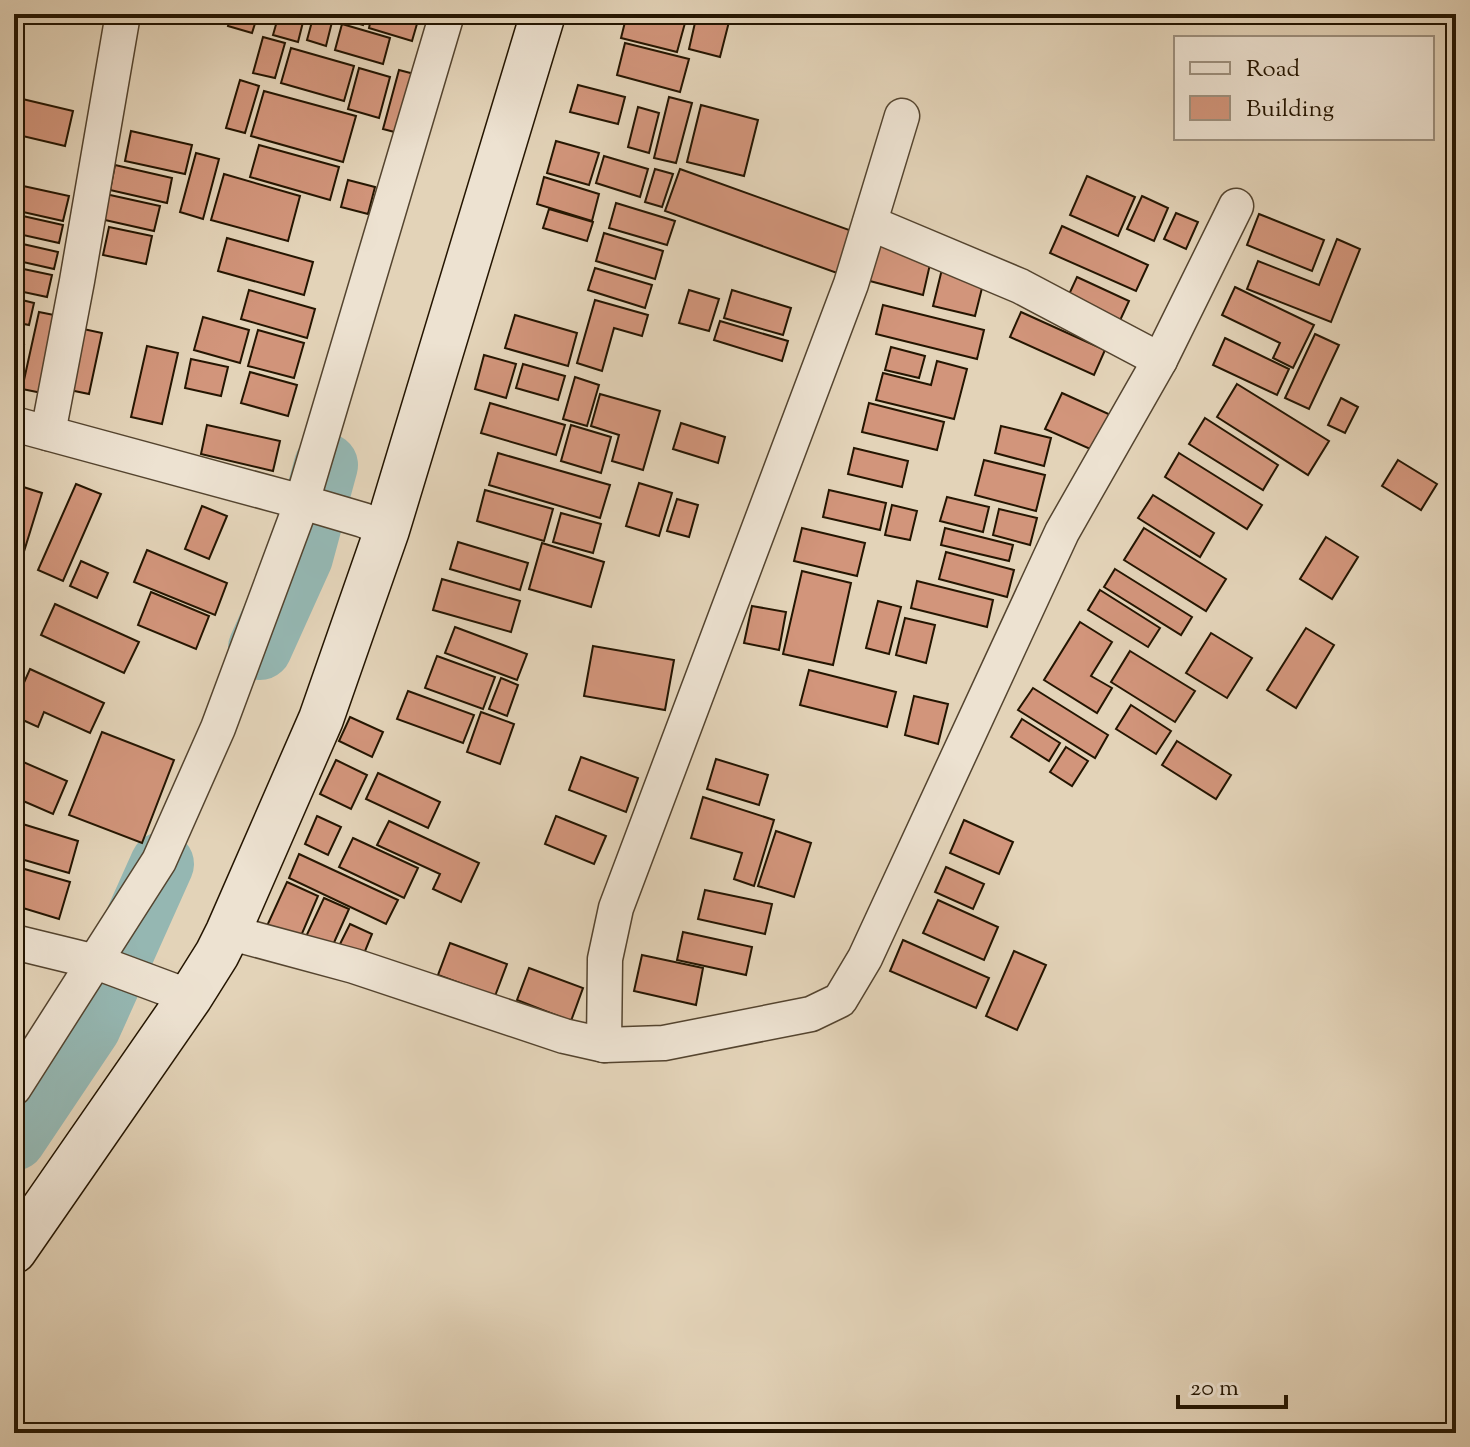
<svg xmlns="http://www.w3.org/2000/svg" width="1470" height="1447" viewBox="0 0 1470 1447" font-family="'Sorts Mill Goudy',serif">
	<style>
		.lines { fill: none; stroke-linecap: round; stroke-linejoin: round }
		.river { stroke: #95b7b2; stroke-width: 64 }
		.building { fill: #d2957b; stroke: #241501; stroke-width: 2 }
		.street-casing { stroke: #54442f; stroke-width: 37 }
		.secondary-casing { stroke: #241501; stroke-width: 47 }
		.street { stroke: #ede2d1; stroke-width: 34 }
		.secondary { stroke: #ede2d1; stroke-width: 44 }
	</style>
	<rect width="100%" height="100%" fill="#e3d3b8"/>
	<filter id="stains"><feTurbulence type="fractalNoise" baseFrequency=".0025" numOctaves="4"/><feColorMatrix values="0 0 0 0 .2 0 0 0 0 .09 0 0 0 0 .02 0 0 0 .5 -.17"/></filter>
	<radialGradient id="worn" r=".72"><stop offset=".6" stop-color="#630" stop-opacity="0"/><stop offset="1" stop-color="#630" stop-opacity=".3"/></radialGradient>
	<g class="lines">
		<!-- river -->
		<g class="river">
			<polyline points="260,648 301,557 326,465"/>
			<polyline points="14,1139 89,1027 162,864"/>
		</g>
	</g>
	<!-- building -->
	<g class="building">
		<polygon points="186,14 222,14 220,23"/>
		<polygon points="231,14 258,14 252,33 228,26"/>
		<polygon points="279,14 305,14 298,42 273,35"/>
		<polygon points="314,14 334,14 326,46 307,40"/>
		<polygon points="343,14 366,14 363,25 342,19"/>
		<polygon points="372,14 410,14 419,17 412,41 369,28"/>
		<polygon points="627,14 652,14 685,23 677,52 621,38"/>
		<polygon points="697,14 731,14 720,57 689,49"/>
		<polygon points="342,24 390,38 383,64 335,50"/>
		<polygon points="263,37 285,43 275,78 253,73"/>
		<polygon points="625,43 689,59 680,92 617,75"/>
		<polygon points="291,48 354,66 344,101 281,83"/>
		<polygon points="359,68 390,77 379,118 348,109"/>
		<polygon points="399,70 422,76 406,135 383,129"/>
		<polygon points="240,80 259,86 245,133 226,128"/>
		<polygon points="578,85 625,97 618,124 570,112"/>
		<polygon points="264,91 356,116 343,162 251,136"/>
		<polygon points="14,97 73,111 65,146 14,134"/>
		<polygon points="669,97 692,103 676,163 654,158"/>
		<polygon points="701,105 758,120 744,176 687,162"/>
		<polygon points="638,107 659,113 649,153 628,147"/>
		<polygon points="131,131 192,145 185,174 125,161"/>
		<polygon points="556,141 599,153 589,185 547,173"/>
		<polygon points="259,145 339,167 330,200 250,177"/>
		<polygon points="196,153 219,159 203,219 180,212"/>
		<polygon points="604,156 648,169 640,197 596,183"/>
		<polygon points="115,165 172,178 167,203 110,190"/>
		<polygon points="655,169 673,174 662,207 645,202"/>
		<polygon points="680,169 852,231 837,273 665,211"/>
		<polygon points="224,174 300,196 288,241 211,220"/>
		<polygon points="1087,176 1135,197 1118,236 1070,215"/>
		<polygon points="544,177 599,194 592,221 537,204"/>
		<polygon points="348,180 375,187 368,214 341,207"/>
		<polygon points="14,184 69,196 63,221 14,210"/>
		<polygon points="101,193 160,206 154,231 96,218"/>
		<polygon points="1142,196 1168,208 1154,241 1127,229"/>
		<polygon points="616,203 675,221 667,245 609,228"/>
		<polygon points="549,209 593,222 587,241 543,228"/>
		<polygon points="1176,213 1198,222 1186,249 1164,239"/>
		<polygon points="14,214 63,225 59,243 14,233"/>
		<polygon points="1259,214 1324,240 1312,271 1247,245"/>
		<polygon points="1062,226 1148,265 1136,291 1050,253"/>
		<polygon points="109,227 152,236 146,264 103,255"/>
		<polygon points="604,233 663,251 655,279 596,261"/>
		<polygon points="877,237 933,251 923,295 866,280"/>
		<polygon points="227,238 313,262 304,295 218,271"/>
		<polygon points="1337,239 1360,249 1331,322 1247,289 1258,261 1319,285"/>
		<polygon points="14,242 58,252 54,269 14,260"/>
		<polygon points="943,265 985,276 975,316 933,306"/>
		<polygon points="14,267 52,275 47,297 14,290"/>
		<polygon points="595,268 652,285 645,308 588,290"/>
		<polygon points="1077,277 1129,301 1117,327 1065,303"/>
		<polygon points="1235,287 1314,325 1293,368 1273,358 1280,343 1222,315"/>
		<polygon points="249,290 315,309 307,338 241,319"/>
		<polygon points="689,290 719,299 709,331 679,323"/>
		<polygon points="732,290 791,308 783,335 724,318"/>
		<polygon points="18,299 34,303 29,325 14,322"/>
		<polygon points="595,300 648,315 642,336 614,328 602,371 577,363"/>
		<polygon points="883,305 984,330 977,359 876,334"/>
		<polygon points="39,312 64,317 47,394 22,389"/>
		<polygon points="1021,312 1105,350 1094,375 1010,337"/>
		<polygon points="515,315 577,333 568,366 505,348"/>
		<polygon points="203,317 249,330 240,363 194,350"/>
		<polygon points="720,321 788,341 782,361 714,340"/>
		<polygon points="74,327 102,333 89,394 60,388"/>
		<polygon points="258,330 304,343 294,378 248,366"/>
		<polygon points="1315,334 1339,345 1309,409 1285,398"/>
		<polygon points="1225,338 1289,369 1277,395 1213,365"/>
		<polygon points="14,342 24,345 15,386 14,385"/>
		<polygon points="147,346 178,353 162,424 131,417"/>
		<polygon points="891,347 925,356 919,378 885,370"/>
		<polygon points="484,355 516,364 506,398 475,389"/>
		<polygon points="191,359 228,367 221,396 185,388"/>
		<polygon points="937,361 967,369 954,419 876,400 883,373 931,385"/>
		<polygon points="523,364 565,376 558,400 516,388"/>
		<polygon points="250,372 297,385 288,416 241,403"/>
		<polygon points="575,377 599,385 587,426 563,419"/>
		<polygon points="1237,384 1329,441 1308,475 1217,417"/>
		<polygon points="1062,393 1113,416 1097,452 1045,429"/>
		<polygon points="600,394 660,411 643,470 612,461 619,435 591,426"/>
		<polygon points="1341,398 1358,407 1345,433 1328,425"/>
		<polygon points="490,403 565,425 556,455 481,433"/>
		<polygon points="869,403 944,422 937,450 862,432"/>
		<polygon points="1205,418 1278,465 1263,490 1189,444"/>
		<polygon points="681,423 725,437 718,463 673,449"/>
		<polygon points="207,425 280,441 273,471 201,454"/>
		<polygon points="571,425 611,437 601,473 561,461"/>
		<polygon points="1001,426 1051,438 1044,466 995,453"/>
		<polygon points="854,448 908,461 902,487 848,474"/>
		<polygon points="498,453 610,485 600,518 489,485"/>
		<polygon points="1179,453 1262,505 1247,529 1165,477"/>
		<polygon points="984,460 1045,475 1036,511 975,495"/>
		<polygon points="1398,460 1437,484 1421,510 1382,486"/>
		<polygon points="639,483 672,493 659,536 626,526"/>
		<polygon points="14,484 42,493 14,584"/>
		<polygon points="76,484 101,494 63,581 38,570"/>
		<polygon points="485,490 553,509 544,541 477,521"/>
		<polygon points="829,490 886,503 880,530 823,517"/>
		<polygon points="1153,495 1214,533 1200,557 1138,518"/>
		<polygon points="947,497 989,507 983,532 940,521"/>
		<polygon points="677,499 698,505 689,537 667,531"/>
		<polygon points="892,505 917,511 910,540 885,535"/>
		<polygon points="202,506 227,516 209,559 185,549"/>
		<polygon points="999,509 1037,518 1030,545 993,535"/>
		<polygon points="561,513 601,524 593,553 553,542"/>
		<polygon points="802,528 865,543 857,576 794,561"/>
		<polygon points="945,528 1013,545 1009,561 941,545"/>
		<polygon points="1144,528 1226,579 1206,611 1124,560"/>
		<polygon points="1326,537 1358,557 1332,599 1300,579"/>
		<polygon points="458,542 528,563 520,590 450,569"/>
		<polygon points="542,543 604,562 591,607 529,589"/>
		<polygon points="147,550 227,583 215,615 134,582"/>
		<polygon points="946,552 1014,570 1007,597 939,579"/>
		<polygon points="81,561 108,573 97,598 70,586"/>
		<polygon points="1115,569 1192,617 1181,635 1104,587"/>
		<polygon points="802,571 851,583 833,665 783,654"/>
		<polygon points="442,579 520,601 511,632 433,610"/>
		<polygon points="917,581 993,600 987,627 911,608"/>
		<polygon points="1100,590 1160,628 1148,647 1088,610"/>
		<polygon points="151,592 209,616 196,649 138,625"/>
		<polygon points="878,601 901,607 889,654 866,648"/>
		<polygon points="55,604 139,642 124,673 41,635"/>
		<polygon points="752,606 786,612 779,650 744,643"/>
		<polygon points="905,618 935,625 926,663 896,655"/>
		<polygon points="1080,622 1112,642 1091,676 1112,688 1097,713 1044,680"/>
		<polygon points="455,627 527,654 517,680 445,653"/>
		<polygon points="1306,628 1334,645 1296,708 1267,690"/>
		<polygon points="1211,633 1252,658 1227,698 1186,673"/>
		<polygon points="593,646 674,660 665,710 584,696"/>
		<polygon points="1130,651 1195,691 1175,722 1111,682"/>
		<polygon points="437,656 495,677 483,709 425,688"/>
		<polygon points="30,669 104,703 90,733 44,712 38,727 14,716 14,705"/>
		<polygon points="809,670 896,692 887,727 800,705"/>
		<polygon points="501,678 518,685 507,716 489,709"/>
		<polygon points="1033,688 1108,735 1095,758 1018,710"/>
		<polygon points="408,691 474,715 463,743 397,719"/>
		<polygon points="914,696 948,704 938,744 905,735"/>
		<polygon points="1131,705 1171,731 1156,754 1116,729"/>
		<polygon points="481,712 514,724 500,764 467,752"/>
		<polygon points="350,717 383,732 372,757 339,741"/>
		<polygon points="1022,719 1060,743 1049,761 1011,737"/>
		<polygon points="102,732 174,760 142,843 69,815"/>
		<polygon points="1177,741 1231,775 1216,799 1162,765"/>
		<polygon points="1066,747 1088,761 1072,786 1050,772"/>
		<polygon points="581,757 638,778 626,812 569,790"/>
		<polygon points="14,758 67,781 53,814 14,797"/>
		<polygon points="716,759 768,775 759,805 707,789"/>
		<polygon points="336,760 367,775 351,809 320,794"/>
		<polygon points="378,773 440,802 428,828 366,799"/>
		<polygon points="703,797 774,820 754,886 734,879 742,853 691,838"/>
		<polygon points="317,816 341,827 328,855 305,844"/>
		<polygon points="556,816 606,836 594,864 545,844"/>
		<polygon points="964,820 1013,842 999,874 950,853"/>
		<polygon points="389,821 479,863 461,902 433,889 440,874 377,845"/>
		<polygon points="16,822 78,841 69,873 14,857 14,830"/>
		<polygon points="776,831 811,843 794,897 758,886"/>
		<polygon points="353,838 418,868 404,898 339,867"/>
		<polygon points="299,854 398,900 386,924 289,878"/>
		<polygon points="14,866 70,882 59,919 23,908 20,919 14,917"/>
		<polygon points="946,867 984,884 973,909 935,892"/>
		<polygon points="287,882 318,896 298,943 266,928"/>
		<polygon points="705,890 772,904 765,934 698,919"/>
		<polygon points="324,898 349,909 328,956 303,943"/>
		<polygon points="938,900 998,927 984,960 923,933"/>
		<polygon points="350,924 372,934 361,961 337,950"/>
		<polygon points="683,932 752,947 746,975 677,960"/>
		<polygon points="903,940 989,978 976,1008 890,971"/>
		<polygon points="450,943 507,964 495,996 438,975"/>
		<polygon points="1014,951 1046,965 1017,1030 986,1016"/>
		<polygon points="642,955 703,968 696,1005 634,991"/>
		<polygon points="529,968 583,988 571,1021 517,1000"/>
	</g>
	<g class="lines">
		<defs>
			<g id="street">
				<polyline points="870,223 1020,286 1160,360"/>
				<polyline points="14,424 302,502 363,520 387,530"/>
				<polyline points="48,433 77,281 123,14"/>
				<polyline points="228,932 354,966 564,1036 604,1045 664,1043 811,1014 840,1000 865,958 1062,532 1160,360 1236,206"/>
				<polyline points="14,942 96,962 190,997"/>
				<polyline points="604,1045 605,959 616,908 851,284 902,116"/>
				<polyline points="14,1088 159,861 218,728 302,502 447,14"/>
			</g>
			<polyline id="secondary" points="14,1251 190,997 217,954 228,932 321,719 387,530 543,14"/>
		</defs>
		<!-- street casing -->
		<use href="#street" class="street-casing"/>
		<!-- secondary casing -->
		<use href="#secondary" class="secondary-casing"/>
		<!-- street -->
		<use href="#street" class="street"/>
		<!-- secondary -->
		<use href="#secondary" class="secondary"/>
	</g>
	<!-- margin -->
	<rect width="1470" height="1447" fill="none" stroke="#e3d3b8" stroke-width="48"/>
	<rect x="16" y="16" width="1438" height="1415" fill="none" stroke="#241501" stroke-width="4"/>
	<rect x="24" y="24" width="1422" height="1399" fill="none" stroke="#241501" stroke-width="2"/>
	<!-- legend -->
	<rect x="1174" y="36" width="260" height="104" fill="#ede2d1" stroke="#9d907e" stroke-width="2"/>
	<rect x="1190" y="62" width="40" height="12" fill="#ede2d1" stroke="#9d907e" stroke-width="2"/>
	<text x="1246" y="76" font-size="24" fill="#241501">Road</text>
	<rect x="1190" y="96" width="40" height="24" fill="#d2957b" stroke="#9d907e" stroke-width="2"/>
	<text x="1246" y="116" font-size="24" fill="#241501">Building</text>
	<!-- scale -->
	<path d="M1178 1395v12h108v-12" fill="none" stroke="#241501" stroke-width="4"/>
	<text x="1190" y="1395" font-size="24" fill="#241501" stroke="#ede2d1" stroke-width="6" paint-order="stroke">20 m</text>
	<rect width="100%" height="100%" filter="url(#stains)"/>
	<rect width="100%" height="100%" fill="url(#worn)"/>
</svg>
